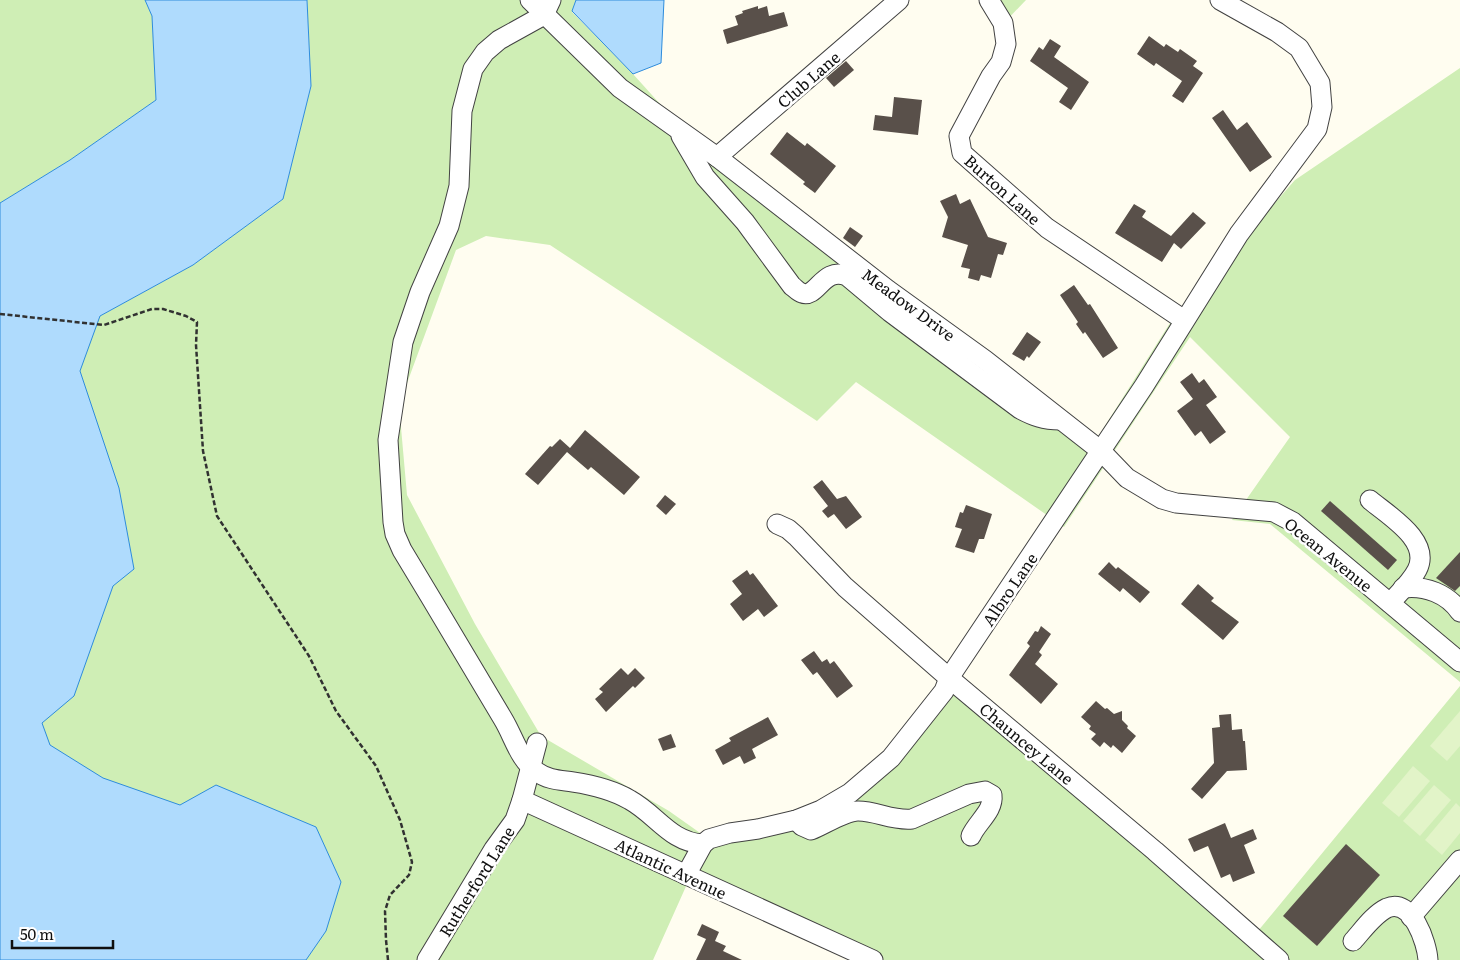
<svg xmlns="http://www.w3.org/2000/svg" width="1460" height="960" viewBox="0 0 1460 960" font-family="Literata,serif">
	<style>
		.green { fill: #cfeeb5 }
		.pitch { fill: #e2f4c8 }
		.water { fill: #afdbfd; stroke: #2e8cdc }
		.building { fill: #59504a }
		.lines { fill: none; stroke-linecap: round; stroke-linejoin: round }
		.minor-casing { stroke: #424242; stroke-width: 21 }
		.path { stroke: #313131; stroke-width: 2.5; stroke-dasharray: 5 2.5; stroke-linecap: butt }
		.minor { stroke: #fff; stroke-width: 19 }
		.labels { text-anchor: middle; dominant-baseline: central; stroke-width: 5; stroke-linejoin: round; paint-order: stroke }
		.street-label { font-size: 16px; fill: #0f0f0f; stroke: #fff }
	</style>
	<rect width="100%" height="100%" fill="#fffdf0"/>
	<!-- green -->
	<g class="green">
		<polygon points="0,0 145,0 152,16 156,100 70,160 0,203"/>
		<polygon points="307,0 576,0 572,12 633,74 707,156 1091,448 1170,323 1295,180 1460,68 1460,682 1270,524 1232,520 1290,437 1190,337 1064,527 856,382 817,421 550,245 486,236 456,250 399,405 407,495 475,624 541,736 669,811 703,835 823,816 951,684 1253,937 1460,686 1460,960 884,960 692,873 653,960 0,960 0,305 100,316 193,265 283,199 311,86"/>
		<polygon points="996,0 1026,0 1004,23"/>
	</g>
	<!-- pitch -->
	<g class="pitch">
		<polygon points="1460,711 1460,746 1447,761 1430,746"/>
		<polygon points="1413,766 1430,781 1399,817 1382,803"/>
		<polygon points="1434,785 1451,800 1420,836 1403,821"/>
		<polygon points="1456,803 1460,807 1460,833 1442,855 1425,840"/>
	</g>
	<!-- water -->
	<g class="water">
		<polygon points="145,0 307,0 311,86 283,199 193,265 100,316 80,371 119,488 134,569 113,586 74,696 42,723 50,745 103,778 180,805 216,785 316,827 341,882 326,931 306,960 0,960 0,203 70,160 156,100 152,16"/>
		<polygon points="576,0 664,0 661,63 633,74 572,11"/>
	</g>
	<!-- building -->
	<g class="building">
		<polygon points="758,6 758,9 767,6 769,16 784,12 788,26 727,44 723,30 738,25 735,16 743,13 742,11"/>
		<polygon points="1149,36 1164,47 1166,44 1178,52 1180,49 1197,61 1193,66 1203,73 1183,103 1172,96 1182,81 1156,63 1154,66 1137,54"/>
		<polygon points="1050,39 1061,46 1054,57 1089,82 1071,110 1059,102 1068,88 1030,61 1039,47 1043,50"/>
		<polygon points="846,61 854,70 834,87 826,78"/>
		<polygon points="894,97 922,100 918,135 873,130 875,115 892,117"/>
		<polygon points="1223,110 1237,130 1247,122 1272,157 1250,172 1212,118"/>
		<polygon points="787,132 805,146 807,143 836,166 815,193 803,184 805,182 770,154"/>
		<polygon points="956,194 960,204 970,199 988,237 1007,243 1003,255 998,254 991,278 981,275 979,281 968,278 970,269 961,267 968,245 942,237 948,217 940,201"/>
		<polygon points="1134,204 1146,211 1142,217 1171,236 1193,212 1206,223 1181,249 1174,243 1162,262 1115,233"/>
		<polygon points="850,227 863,236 855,247 843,238"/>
		<polygon points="1074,285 1088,305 1090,304 1118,348 1103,358 1085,332 1083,334 1076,324 1078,322 1060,295"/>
		<polygon points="1027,332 1041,342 1029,358 1027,356 1024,361 1012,354"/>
		<polygon points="1192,373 1199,383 1204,379 1217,397 1206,405 1226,432 1210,444 1201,431 1195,436 1177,411 1193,399 1180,382"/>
		<polygon points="585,430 640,477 624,495 591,467 588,470 567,452 538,485 525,474 550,446 552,447 560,439 570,448"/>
		<polygon points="822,480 837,499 846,496 862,517 846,529 834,514 828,518 822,511 828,506 813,487"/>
		<polygon points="665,495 676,504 666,515 656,506"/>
		<polygon points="1330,501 1397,560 1388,570 1321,511"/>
		<polygon points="966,505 992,514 984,539 979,539 974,553 955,547 962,529 955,527 960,512 963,513"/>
		<polygon points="1460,552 1460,586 1455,591 1436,578"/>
		<polygon points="1109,562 1116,569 1118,567 1150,592 1140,603 1123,588 1120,592 1098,574"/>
		<polygon points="747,570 750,575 753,573 778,606 764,617 758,609 743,621 730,604 742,594 732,581"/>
		<polygon points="1198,584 1214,598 1211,601 1239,622 1223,640 1181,604"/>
		<polygon points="1041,626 1051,634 1039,652 1042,655 1035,664 1058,684 1041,704 1009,675 1030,646 1027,643 1035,631 1038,632"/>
		<polygon points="814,651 822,662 827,659 830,664 834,661 853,686 837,698 817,672 813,675 801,660"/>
		<polygon points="621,668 628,675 635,668 645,678 635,688 633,686 606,712 595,699 603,692 599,689"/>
		<polygon points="1096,701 1105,709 1107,708 1114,714 1122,711 1122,720 1128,726 1127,728 1136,736 1122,753 1113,745 1111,748 1104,742 1100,747 1091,739 1096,734 1089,729 1091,726 1081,717"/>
		<polygon points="1231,714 1232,730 1242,729 1243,741 1245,741 1247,770 1227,771 1202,799 1191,789 1214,763 1212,728 1220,727 1219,715"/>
		<polygon points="768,717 778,735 752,749 756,758 744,764 740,756 723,765 715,750 731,741 729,738"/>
		<polygon points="671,734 676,747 663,751 658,739"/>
		<polygon points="1225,823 1231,838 1253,829 1257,839 1244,845 1255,873 1233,882 1230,874 1221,878 1208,846 1194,852 1188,839"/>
		<polygon points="1346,844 1380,875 1317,946 1283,916"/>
		<polygon points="702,924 719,932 715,941 726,946 723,951 742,960 696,960 706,939 697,935"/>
	</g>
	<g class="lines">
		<defs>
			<g id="minor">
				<polyline points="530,0 620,88 717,157 888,290 985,360 1101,451 1127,478 1162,499 1176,503 1274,512 1293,522 1460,662"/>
				<path d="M 551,0 L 544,15 L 499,40 L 485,52 L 473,69 L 462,111 L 459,186 L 449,226 L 420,292 L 403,342 L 388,440 L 393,522 L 395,534 L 402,550 C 436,606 469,662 503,719 C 514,737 519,760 537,772 C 548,780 560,780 573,782 C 593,785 613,790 630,800 C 657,815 670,842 703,844"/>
				<polyline points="989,0 1003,23 1006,44 1001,62 991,76 959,136 962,153 1047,228 1184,320"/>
				<path d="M 681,136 L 705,177 L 745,222 L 792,286 C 795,288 798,292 802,293 C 817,299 823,266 847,276 L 890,312 L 1020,409 C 1033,416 1044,420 1060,420"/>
				<polyline points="717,157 899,0"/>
				<path d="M 1370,500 C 1389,516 1432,541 1417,570 C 1411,582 1399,593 1390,603"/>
				<polyline points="777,524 788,529 796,536 845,587 949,678 1155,851 1279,960"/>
				<path d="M 1403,588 C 1425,585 1448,594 1460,612"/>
				<polyline points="537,743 522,800 873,960"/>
				<path d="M 796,820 L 802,826 L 811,830 C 824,825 845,811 858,811 C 877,811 892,821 912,819 L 969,794 L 985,791 L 992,795 C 994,811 977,822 971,836"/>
				<polyline points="686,875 703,844 709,839 730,833 758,829 796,820 821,810 850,793 891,758 944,691 949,678 1144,386 1239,234 1317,129 1322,107 1320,83 1299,48 1277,32 1220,0"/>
				<polyline points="1411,917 1460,860"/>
				<path d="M 1353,941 C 1363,930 1373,915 1387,908 C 1412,897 1427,943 1428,960"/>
				<polyline points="427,960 494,849 515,820 522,800"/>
			</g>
		</defs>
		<!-- minor casing -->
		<use href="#minor" class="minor-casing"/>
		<!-- path -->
		<polyline class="path" points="0,314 104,325 152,309 163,309 186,316 197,322 196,345 203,451 217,516 309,656 336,711 376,766 400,820 412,862 409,875 390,895 385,911 386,940 388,960"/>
		<!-- minor -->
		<use href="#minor" class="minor"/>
	</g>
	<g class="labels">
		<!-- street labels -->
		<g class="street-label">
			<text transform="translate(808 79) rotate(-41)">Club Lane</text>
			<text transform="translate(1003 189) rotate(42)">Burton Lane</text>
			<text transform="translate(909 304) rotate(36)">Meadow Drive</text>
			<text transform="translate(1329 554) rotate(39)">Ocean Avenue</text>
			<text transform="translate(1009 589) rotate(-56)">Albro Lane</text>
			<text transform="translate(1027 743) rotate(40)">Chauncey Lane</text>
			<text transform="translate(671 868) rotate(25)">Atlantic Avenue</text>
			<text transform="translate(476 881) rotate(-58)">Rutherford Lane</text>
		</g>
	</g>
	<!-- scale -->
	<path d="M12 940v8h101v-8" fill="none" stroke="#0f0f0f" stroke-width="2.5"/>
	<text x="20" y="940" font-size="15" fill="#0f0f0f" stroke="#ffffff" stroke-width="4" paint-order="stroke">50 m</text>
</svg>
